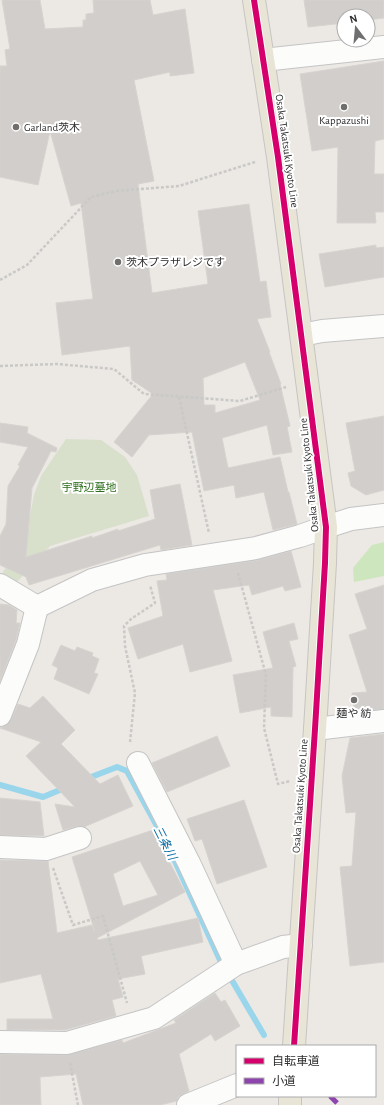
<svg xmlns="http://www.w3.org/2000/svg" width="384" height="1105" viewBox="0 0 384 1105" font-family="'Alegreya Sans','Noto Sans JP',sans-serif">
	<style>
		.green { fill: #cee6be }
		.cemetery { fill: #d8e0cc }
		.lines { fill: none; stroke-linecap: round; stroke-linejoin: round }
		.stream { stroke: #99d6ec; stroke-width: 6 }
		.building { fill: #d1cecb; stroke: #d7d4d0; fill-rule: evenodd }
		.minor-casing { stroke: #c5c4c5; stroke-width: 24 }
		.major-casing { stroke: #c6c5c4; stroke-width: 24 }
		.path { stroke: #c9c9c8; stroke-width: 2.5; stroke-dasharray: 3 2; stroke-linecap: butt }
		.minor { stroke: #fcfcfb; stroke-width: 22 }
		.major { stroke: #e8e4d6; stroke-width: 22 }
		.quiet { stroke: #8e44ad; stroke-width: 5; stroke-dasharray: 10 5; stroke-linecap: butt }
		.cycleway-casing { stroke: #fff; stroke-width: 8 }
		.cycleway { stroke: #d6006c; stroke-width: 6 }
		.poi-dot { fill: #706f6e; stroke: #fff; stroke-width: 1.5 }
		.labels { text-anchor: middle; dominant-baseline: central; stroke-width: 4; stroke-linejoin: round; paint-order: stroke }
		.poi-label { font-size: 11px; fill: #2e2e2e; stroke: #fff }
		.street-label { font-size: 11px; fill: #2e2e2e; stroke: #fff }
		.park-label { font-size: 11px; fill: #2c6e1b; stroke: #fff }
		.water-label { font-size: 12px; font-style: italic; fill: #0d6fa3; stroke: #fff }
	</style>
	<rect width="100%" height="100%" fill="#ece8e4"/>
	<!-- green -->
	<polygon class="green" points="384,542 384,576 354,582 353,568 372,545"/>
	<!-- cemetery -->
	<polygon class="cemetery" points="66,439 101,440 125,457 137,475 149,516 50,546 17,582 2,574 27,531 34,495 41,476"/>
	<g class="lines">
		<!-- stream -->
		<g class="stream">
			<polyline points="86,779 117,767 127,771 169,848 220,960 264,1035"/>
			<polyline points="0,785 43,797 67,787"/>
		</g>
	</g>
	<!-- building -->
	<g class="building">
		<path d="M 2,0 L 40,0 L 45,29 L 83,27 L 83,20 L 86,20 L 86,14 L 94,13 L 93,0 L 150,0 L 153,15 L 185,9 L 194,73 L 170,76 L 170,72 L 134,80 L 154,181 L 138,184 L 152,293 L 208,284 L 198,211 L 249,204 L 260,282 L 266,281 L 271,317 L 257,319 L 270,352 L 269,352 L 281,384 L 280,384 L 290,426 L 287,427 L 292,452 L 273,455 L 267,425 L 222,438 L 228,468 L 280,457 L 288,492 L 289,492 L 297,524 L 273,530 L 264,492 L 236,498 L 234,485 L 204,491 L 192,432 L 149,435 L 132,457 L 114,442 L 153,394 L 132,380 L 130,346 L 62,355 L 56,303 L 93,299 L 81,203 L 71,206 L 50,131 L 38,185 L 0,177 L 0,66 L 7,66 L 5,50 L 10,49 ZM 245,362 L 260,400 L 215,413 L 215,405 L 204,405 L 203,378 Z"/>
		<polygon points="304,0 384,0 384,18 368,20 368,16 344,16 344,23 308,27"/>
		<polygon points="384,61 384,139 375,141 374,174 384,174 384,212 375,212 376,223 337,223 338,147 312,151 300,74"/>
		<polygon points="376,245 376,248 384,247 384,277 325,287 319,254"/>
		<polygon points="384,416 384,490 366,495 351,486 348,473 355,471 346,423"/>
		<polygon points="0,423 28,427 27,433 57,448 56,452 51,451 32,488 26,557 92,536 92,538 118,529 118,531 155,519 150,490 180,484 192,545 161,550 160,545 29,585 26,577 0,565 0,536 6,524 8,486 20,466 18,465 28,447 0,442"/>
		<polygon points="291,551 301,587 285,591 283,586 252,595 249,585 213,590 232,661 190,672 183,644 138,659 128,628 163,616 157,581 167,580 166,574 258,560"/>
		<polygon points="384,585 384,709 354,712 352,693 367,692 349,635 367,629 355,594"/>
		<polygon points="0,604 9,605 17,610 16,623 20,623 16,640 0,681"/>
		<polygon points="294,623 298,639 289,641 296,666 293,667 292,717 271,716 271,707 240,713 233,675 273,668 263,632"/>
		<polygon points="61,645 75,651 77,647 93,653 92,656 99,659 94,673 98,674 89,694 54,679 58,668 52,665"/>
		<polygon points="43,696 75,730 61,744 100,784 118,775 133,806 84,827 77,826 63,830 55,804 75,807 26,756 41,742 0,728 7,725 11,720 18,704 30,708"/>
		<polygon points="384,734 384,962 350,966 340,867 352,866 356,812 346,813 342,776 350,738"/>
		<polygon points="217,736 230,766 167,792 152,763"/>
		<polygon points="0,798 40,802 44,836 0,835"/>
		<polygon points="244,800 267,867 217,884 202,839 195,841 187,819"/>
		<path d="M 153,830 L 168,863 L 170,863 L 185,892 L 97,938 L 98,940 L 198,918 L 203,942 L 141,956 L 145,974 L 118,979 L 123,997 L 112,1000 L 116,1016 L 65,1030 L 7,1030 L 7,1019 L 53,1019 L 41,974 L 0,983 L 0,860 L 48,861 L 57,933 L 92,925 L 95,932 L 72,857 ZM 140,861 L 158,895 L 123,906 L 113,874 Z"/>
		<polygon points="215,993 221,1002 225,1000 240,1026 215,1041 211,1034 179,1054 189,1091 178,1097 177,1101 160,1105 83,1105 76,1074 40,1077 41,1105 0,1105 0,1054 67,1055 122,1040 123,1043 176,1023 174,1020"/>
	</g>
	<g class="lines">
		<defs>
			<g id="minor">
				<polyline points="263,60 384,47"/>
				<polyline points="302,335 322,331 384,326"/>
				<polyline points="0,585 37,607"/>
				<polyline points="37,607 92,580 145,565 256,548 300,536 326,527 351,519 384,515"/>
				<polyline points="0,715 28,644 37,607"/>
				<polyline points="315,729 384,721"/>
				<polyline points="138,763 189,863 236,964"/>
				<polyline points="0,847 46,849 80,838"/>
				<polyline points="0,1042 67,1043 154,1018 236,964 283,947 301,945"/>
				<polyline points="188,1105 237,1085"/>
			</g>
			<g id="major">
				<polyline points="254,0 278,157 326,527 325,563 315,729 294,1046"/>
				<polyline points="290,1105 290,1096"/>
			</g>
		</defs>
		<!-- minor casing -->
		<use href="#minor" class="minor-casing"/>
		<!-- major casing -->
		<use href="#major" class="major-casing"/>
		<!-- path -->
		<g class="path">
			<polyline points="0,280 27,265 91,197 116,191 179,186 255,162"/>
			<polyline points="0,366 57,364 114,369 144,394 240,401 286,387"/>
			<polyline points="179,397 209,533"/>
			<polyline points="238,573 266,675 264,728 278,784 290,781"/>
			<polyline points="130,742 135,693 125,646 124,626 131,619 155,603 150,585"/>
			<polyline points="53,868 73,925 103,916 127,1003"/>
			<polyline points="70,1063 78,1105"/>
		</g>
		<!-- minor -->
		<use href="#minor" class="minor"/>
		<!-- major -->
		<use href="#major" class="major"/>
		<!-- quiet -->
		<polyline class="quiet" points="330,1096 339,1105"/>
		<defs>
			<polyline id="cycleway" points="254,0 278,157 326,527 325,563 315,729 294,1046"/>
		</defs>
		<!-- cycleway casing -->
		<use href="#cycleway" class="cycleway-casing"/>
		<!-- cycleway -->
		<use href="#cycleway" class="cycleway"/>
	</g>
	<!-- markers -->
	<g class="poi-dot">
		<circle cx="344" cy="107" r="4"/>
		<circle cx="16" cy="127" r="4"/>
		<circle cx="118" cy="262" r="4"/>
		<circle cx="354" cy="700" r="4"/>
	</g>
	<g class="labels">
		<!-- poi labels -->
		<g class="poi-label">
			<text x="344" y="120">Kappazushi</text>
			<text x="24" y="127" text-anchor="start">Garland茨木</text>
			<text x="126" y="262" text-anchor="start">茨木プラザレジです</text>
			<text x="354" y="713">麺や 紡</text>
		</g>
		<!-- street labels -->
		<g class="street-label">
			<text transform="translate(287 151) rotate(82)">Osaka Takatsuki Kyoto Line</text>
			<text transform="translate(309 475) rotate(-96)">Osaka Takatsuki Kyoto Line</text>
			<text transform="translate(300 796) rotate(-86)">Osaka Takatsuki Kyoto Line</text>
		</g>
		<!-- park labels -->
		<g class="park-label">
			<text x="89" y="487">宇野辺墓地</text>
		</g>
		<!-- water labels -->
		<g class="water-label">
			<text transform="translate(165 843) rotate(63)">三条川</text>
		</g>
	</g>
	<!-- legend -->
	<rect x="236" y="1045" width="140" height="52" fill="#ffffff" stroke="#ababab"/>
	<rect x="244" y="1058" width="20" height="6" fill="#d6006c" stroke="#ababab"/>
	<text x="272" y="1065" font-size="12" fill="#2e2e2e">自転車道</text>
	<rect x="244" y="1078" width="20" height="6" fill="#8e44ad" stroke="#ababab"/>
	<text x="272" y="1085" font-size="12" fill="#2e2e2e">小道</text>
	<!-- north arrow -->
	<g transform="translate(356 28) rotate(344)"><circle r="19" fill="#ffffff" stroke="#ababab"/>
	<path d="M0-3L7 15L0 10L-7 15Z" fill="#706f6e"/>
	<text y="-6" font-size="11" font-weight="bold" text-anchor="middle" fill="#2e2e2e">N</text>
	</g>
</svg>
